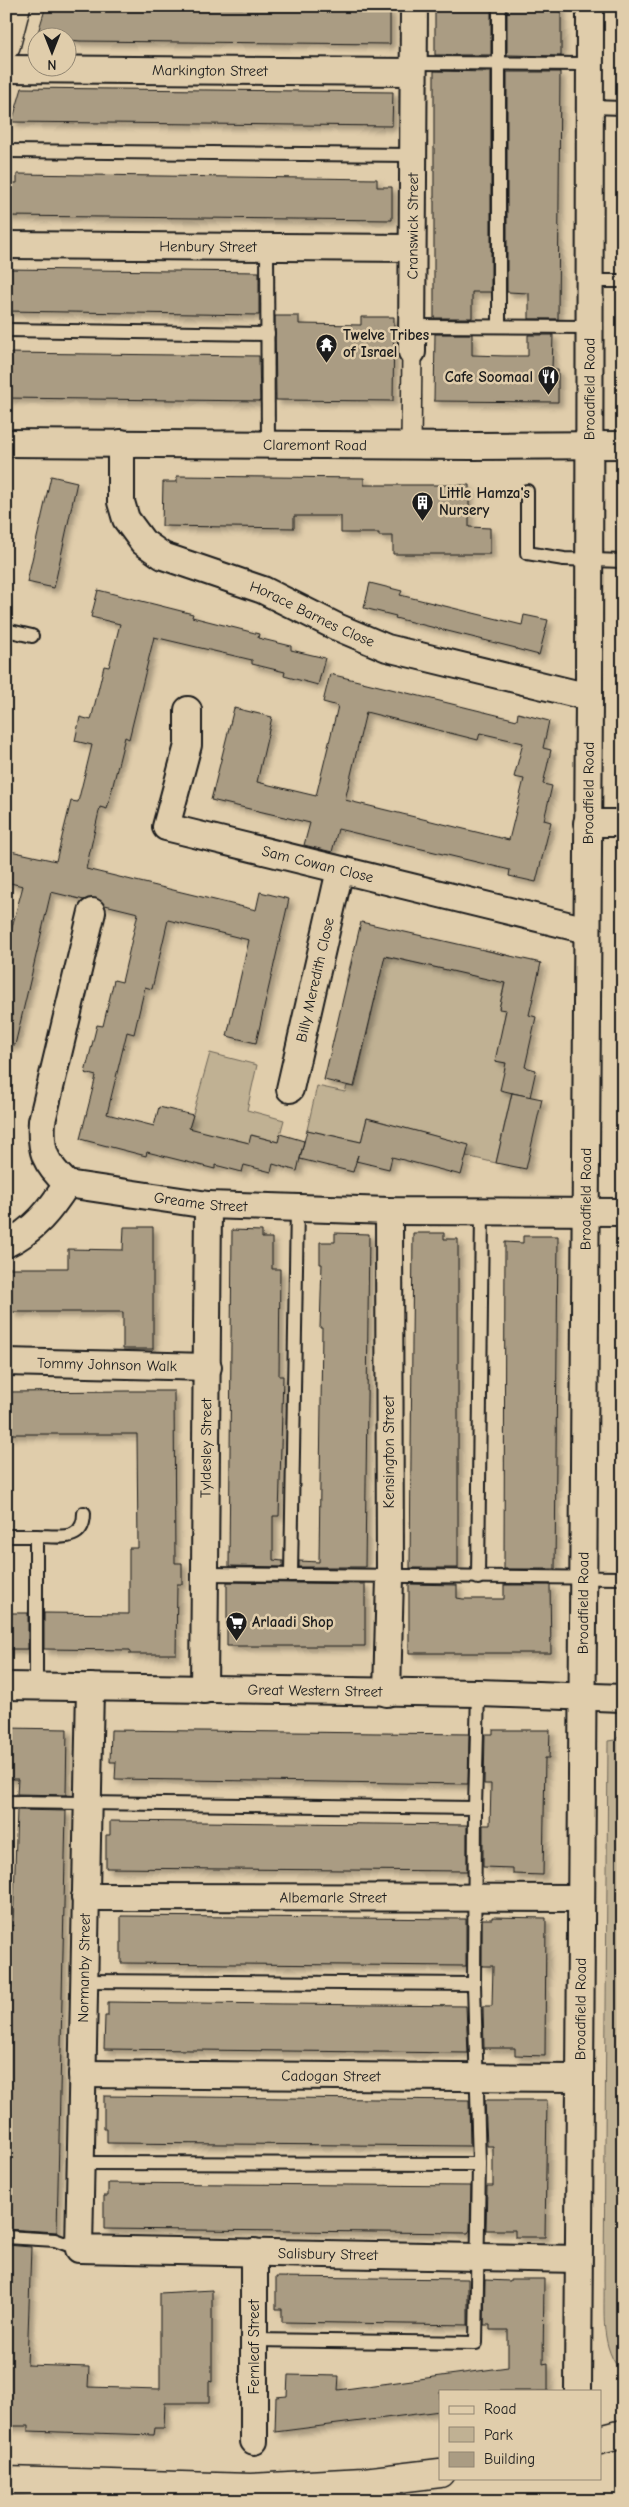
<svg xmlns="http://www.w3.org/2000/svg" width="629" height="2507" viewBox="0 0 629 2507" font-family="'Comic Neue',sans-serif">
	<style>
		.green { fill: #c0b193; stroke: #6e6658 }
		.building { fill: #aa9c83; stroke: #1c1c1c; fill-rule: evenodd; filter: url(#shadow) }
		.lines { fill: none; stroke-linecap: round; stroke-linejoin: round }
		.service-casing { stroke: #1c1c1c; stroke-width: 16 }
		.pedestrian-casing { stroke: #1c1c1c; stroke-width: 22 }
		.minor-casing { stroke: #1c1c1c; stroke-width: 30 }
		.tertiary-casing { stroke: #1c1c1c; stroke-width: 31 }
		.secondary-casing { stroke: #1c1c1c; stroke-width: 31 }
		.service { stroke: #e0cdab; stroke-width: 12 }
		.pedestrian { stroke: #e0cdab; stroke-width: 19 }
		.minor { stroke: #e0cdab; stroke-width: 26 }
		.tertiary { stroke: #e0cdab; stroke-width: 28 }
		.secondary { stroke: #e0cdab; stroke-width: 28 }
		.labels { text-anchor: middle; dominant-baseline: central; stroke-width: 5; stroke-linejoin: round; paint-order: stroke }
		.street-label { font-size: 15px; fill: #1c1c1c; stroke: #e0cdab }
		.poi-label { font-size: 15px; font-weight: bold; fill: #1c1c1c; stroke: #e0cdab; text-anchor: start }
	</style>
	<defs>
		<filter id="shadow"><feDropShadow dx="4.5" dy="4.5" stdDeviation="2.5" flood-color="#0004"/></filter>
	</defs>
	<rect width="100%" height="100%" fill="#e0cdab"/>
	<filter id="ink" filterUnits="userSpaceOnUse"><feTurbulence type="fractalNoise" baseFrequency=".02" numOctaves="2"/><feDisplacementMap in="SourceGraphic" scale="10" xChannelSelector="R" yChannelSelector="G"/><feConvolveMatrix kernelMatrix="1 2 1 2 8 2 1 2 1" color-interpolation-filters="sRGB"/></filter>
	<g filter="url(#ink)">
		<!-- green -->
		<g class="green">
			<polygon points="354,949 475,976 482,949 511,956 499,1008 506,1010 496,1061 506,1063 512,1092 496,1163 466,1156 468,1145 400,1127 383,1137 387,1123 367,1118 361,1142 307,1130 317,1086 345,1092 347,1086 355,1087 377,989 346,982"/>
			<polygon points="210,1053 257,1065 247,1110 284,1120 278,1142 252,1135 249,1143 223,1137 188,1132"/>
			<path d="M 623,1732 L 623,2373 C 599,2349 605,2311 604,2279 L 608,1741 L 615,1740 Z"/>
		</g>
		<!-- building -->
		<g class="building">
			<polygon points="46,6 390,10 390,44 80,41 68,40 68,38 38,38 36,39"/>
			<rect x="435" y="6" width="56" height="49"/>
			<polygon points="507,6 561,6 561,56 507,55"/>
			<polygon points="434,71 491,72 491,292 472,292 472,318 434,318"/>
			<polygon points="507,72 560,72 558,319 529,319 529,293 507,292"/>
			<polygon points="22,88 393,92 392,126 12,122"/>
			<polygon points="17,174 377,179 377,187 392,187 392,220 6,216 6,183 17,183"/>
			<polygon points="6,269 259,272 259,315 6,311"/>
			<polygon points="275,316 299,316 299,324 361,325 361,317 394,317 393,401 276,400"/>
			<polygon points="435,334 472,334 472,355 505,356 528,356 528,335 553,335 552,369 558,369 558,402 434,401"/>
			<polygon points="6,353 259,356 260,401 6,398"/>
			<polygon points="51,476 77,482 54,588 27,582"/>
			<polygon points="177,476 364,478 364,485 469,485 469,527 490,528 490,554 393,554 393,536 379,536 379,533 341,533 341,516 294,516 294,528 162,526 163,482 177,482"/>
			<polygon points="370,583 402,591 400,595 522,625 524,615 548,620 539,655 516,649 516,648 395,618 396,616 364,608"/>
			<polygon points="98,590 193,614 192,617 259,634 258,638 291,646 291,650 325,658 318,685 284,676 285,672 252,664 252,660 154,637 129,739 125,737 107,809 100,807 86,869 256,910 260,892 289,899 256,1043 227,1036 249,940 168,920 152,989 145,987 134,1034 127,1032 107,1114 154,1126 159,1107 193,1115 189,1128 249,1143 251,1135 278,1142 280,1134 304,1141 297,1171 273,1164 271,1172 244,1165 242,1172 215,1165 215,1169 147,1152 146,1156 80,1139 96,1076 85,1073 97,1025 103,1026 114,980 122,982 138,913 105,905 96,898 84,900 51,892 15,1045 6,1044 6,949 23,886 6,882 6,850 56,861 71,801 78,802 92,745 75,741 80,717 91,720 104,666 109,667 120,624 91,617"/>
			<path d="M 330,674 L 517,720 L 518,713 L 549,721 L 543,748 L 551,750 L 543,784 L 552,786 L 544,820 L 551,822 L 536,882 L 509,876 L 510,870 L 338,829 L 332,852 L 304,845 L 310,823 L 211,800 L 234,708 L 272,717 L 257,782 L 316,796 L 338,706 L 323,702 ZM 366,712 L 478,740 L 480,733 L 523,743 L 514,777 L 524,779 L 509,840 L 345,800 Z"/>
			<polygon points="361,922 541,963 529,1015 536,1017 525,1067 536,1070 530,1097 500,1090 506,1063 495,1061 506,1010 499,1009 505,983 385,956 354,1087 324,1080"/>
			<polygon points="512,1093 542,1099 526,1169 496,1163"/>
			<polygon points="367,1118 469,1145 461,1175 392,1157 389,1169 356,1161 358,1155 353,1172 300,1159 307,1130 361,1142"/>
			<polygon points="124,1227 153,1227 153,1349 123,1349 123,1312 12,1312 12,1303 6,1303 6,1268 68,1268 68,1249 123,1250"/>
			<polygon points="232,1230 262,1231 262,1238 272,1238 272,1269 280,1269 279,1376 283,1376 279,1516 273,1516 273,1560 283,1561 283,1567 229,1566"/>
			<polygon points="335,1233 369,1234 365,1567 299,1567 299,1561 319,1562 322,1328 320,1328 322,1264 320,1264 320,1242 335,1242"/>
			<polygon points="413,1233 444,1233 444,1239 458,1239 458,1568 410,1568"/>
			<polygon points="523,1236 558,1236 555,1569 504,1569 505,1242 523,1243"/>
			<polygon points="128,1391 174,1391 175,1563 182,1563 182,1584 177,1584 176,1654 130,1654 130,1650 44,1649 44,1613 129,1614 129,1548 138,1548 137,1434 6,1434 6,1392"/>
			<polygon points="227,1582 365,1584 365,1646 227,1646"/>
			<polygon points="409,1584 457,1585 457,1598 463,1599 504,1599 504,1585 550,1585 551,1653 409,1653"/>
			<rect x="6" y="1613" width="22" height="36"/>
			<polygon points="6,1728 67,1729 66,1795 17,1794 18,1779 6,1779"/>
			<polygon points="111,1730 469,1734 468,1784 115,1779 116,1762 110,1762"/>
			<polygon points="493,1730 550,1730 549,1758 545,1758 543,1875 513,1874 513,1868 483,1867 483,1825 490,1825 491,1784 484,1784 485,1734 493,1734"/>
			<polygon points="17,1810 66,1811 57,2232 6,2229 6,1925 13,1926"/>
			<polygon points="110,1821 467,1825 467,1871 106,1868 106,1835 110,1835"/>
			<polygon points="121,1916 466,1919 466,1966 121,1963"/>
			<polygon points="492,1917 546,1918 545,2056 515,2055 515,2048 484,2048 483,2006 492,2006 493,1966 482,1966 482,1919 492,1919"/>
			<polygon points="108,2002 466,2006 468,2053 104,2049 105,2016 108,2016"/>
			<polygon points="104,2096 469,2100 470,2146 107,2143 107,2129 104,2129"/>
			<polygon points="485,2100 547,2100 545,2237 515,2237 515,2230 486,2230 487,2186 493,2186 493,2146 487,2146"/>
			<polygon points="108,2183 471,2186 470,2230 468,2233 104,2229 104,2196 108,2196"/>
			<polygon points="6,2245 31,2247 27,2365 89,2367 88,2387 160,2389 160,2293 212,2290 212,2382 209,2381 209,2403 165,2403 164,2428 155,2428 154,2435 28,2431 28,2426 6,2426"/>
			<polygon points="276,2277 468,2279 468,2325 282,2322 282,2309 276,2309"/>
			<polygon points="510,2279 544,2279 543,2364 548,2363 548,2391 440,2391 440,2411 275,2432 276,2397 287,2396 288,2375 339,2376 338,2390 508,2367 508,2330 490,2330 490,2325 484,2325 485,2280 510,2281"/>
		</g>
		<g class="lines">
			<defs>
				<g id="service">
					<polyline points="413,63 590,64"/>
					<polyline points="590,107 623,108"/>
					<polyline points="6,151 413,155"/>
					<polyline points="267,247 268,445"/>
					<polyline points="590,281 623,281"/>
					<polyline points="412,326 590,327"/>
					<polyline points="499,326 499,6"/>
					<polyline points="6,330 268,334"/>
					<polyline points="527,491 527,553 564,559 623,561"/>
					<polyline points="6,630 32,636"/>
					<polyline points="6,1536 36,1536"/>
					<polyline points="204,1574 623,1578"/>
					<polyline points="291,1575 297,1207"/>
					<polyline points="478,1578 482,1211"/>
					<path d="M 36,1687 L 36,1536 C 59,1536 84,1543 84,1513"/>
					<polyline points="6,1802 475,1808 474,1984 479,2164 476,2343 254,2340"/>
					<polyline points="475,1808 478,1693"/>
					<polyline points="84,1981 474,1984"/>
					<polyline points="81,2163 479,2164"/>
					<polyline points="6,2237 55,2240 79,2249"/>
				</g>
				<polyline id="pedestrian" points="411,446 412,352"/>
				<g id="minor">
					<path id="s1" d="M 6,69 L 413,72"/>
					<path id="s2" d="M 6,245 L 412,248"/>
					<path id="s3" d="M 412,352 L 414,6"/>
					<path id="s4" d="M 6,443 L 472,446 L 623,445"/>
					<path id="s5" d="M 121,443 L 121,502 L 126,519 L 143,542 L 163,556 L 263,590 L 337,627 L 387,648 L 589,697"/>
					<path id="s6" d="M 188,710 L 188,745 L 166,827 L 587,930"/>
					<polyline points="587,823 623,823"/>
					<path id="s7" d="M 92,912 L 42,1121 C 40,1152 45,1163 67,1184 L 208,1205 L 389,1211 L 623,1212"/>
					<path id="s8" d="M 290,1089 L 340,870"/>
					<path d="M 6,1244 C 34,1231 51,1209 67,1184"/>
					<path id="s9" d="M 6,1362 L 208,1367"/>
					<path id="s10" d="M 6,1686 L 478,1693 L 623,1698"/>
					<path id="s11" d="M 90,1687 L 79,2249 L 578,2259"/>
					<path id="s12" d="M 204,1690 L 208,1205"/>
					<polyline points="387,1693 390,1577 389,1211"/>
					<path id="s13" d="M 85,1897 L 581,1898"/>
					<path id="s14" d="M 82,2074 L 579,2078"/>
					<polyline points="254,2252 254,2441"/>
					<path id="s15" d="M 578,2391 L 589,697 L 590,6"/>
				</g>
				<polyline id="tertiary" points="6,45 16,6"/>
				<g id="secondary">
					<polyline points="600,2440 623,2434"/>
					<polyline points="6,2481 251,2488 364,2482 440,2473"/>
				</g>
			</defs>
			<!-- service casing -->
			<use href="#service" class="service-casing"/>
			<!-- pedestrian casing -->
			<use href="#pedestrian" class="pedestrian-casing"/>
			<!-- minor casing -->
			<use href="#minor" class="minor-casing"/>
			<!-- tertiary casing -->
			<use href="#tertiary" class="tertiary-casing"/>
			<!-- secondary casing -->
			<use href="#secondary" class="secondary-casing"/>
			<!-- service -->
			<use href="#service" class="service"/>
			<!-- pedestrian -->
			<use href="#pedestrian" class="pedestrian"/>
			<!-- minor -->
			<use href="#minor" class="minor"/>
			<!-- tertiary -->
			<use href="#tertiary" class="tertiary"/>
			<!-- secondary -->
			<use href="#secondary" class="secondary"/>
		</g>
	</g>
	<!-- icons -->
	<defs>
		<symbol id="temple-pin" viewBox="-11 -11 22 30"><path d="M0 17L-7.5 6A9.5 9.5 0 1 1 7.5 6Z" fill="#1c1c1c" stroke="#e0cdab"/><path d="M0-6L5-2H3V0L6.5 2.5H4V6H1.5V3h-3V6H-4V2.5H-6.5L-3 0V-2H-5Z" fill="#fff"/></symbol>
		<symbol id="restaurant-pin" viewBox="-11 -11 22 30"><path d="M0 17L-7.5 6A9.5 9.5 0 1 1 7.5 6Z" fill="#1c1c1c" stroke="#e0cdab"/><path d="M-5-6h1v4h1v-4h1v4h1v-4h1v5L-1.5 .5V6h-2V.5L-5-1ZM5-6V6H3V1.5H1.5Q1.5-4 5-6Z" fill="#fff"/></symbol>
		<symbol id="building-pin" viewBox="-11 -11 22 30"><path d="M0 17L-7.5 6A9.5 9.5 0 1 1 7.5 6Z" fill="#1c1c1c" stroke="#e0cdab"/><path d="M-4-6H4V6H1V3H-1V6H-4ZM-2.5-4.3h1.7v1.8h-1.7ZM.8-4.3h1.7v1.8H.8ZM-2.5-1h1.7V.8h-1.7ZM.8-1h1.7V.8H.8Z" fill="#fff"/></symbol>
		<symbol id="supermarket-pin" viewBox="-11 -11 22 30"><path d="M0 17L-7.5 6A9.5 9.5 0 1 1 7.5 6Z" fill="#1c1c1c" stroke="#e0cdab"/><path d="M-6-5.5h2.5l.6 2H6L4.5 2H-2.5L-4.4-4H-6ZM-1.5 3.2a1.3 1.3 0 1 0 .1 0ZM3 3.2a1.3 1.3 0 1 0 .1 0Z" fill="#fff"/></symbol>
	</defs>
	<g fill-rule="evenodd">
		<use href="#temple-pin" x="314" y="332" width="25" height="34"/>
		<use href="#restaurant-pin" x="536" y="364" width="25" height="34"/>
		<use href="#building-pin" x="410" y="490" width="25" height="34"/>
		<use href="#supermarket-pin" x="224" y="1610" width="25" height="34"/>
	</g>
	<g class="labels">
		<!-- street labels -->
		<g class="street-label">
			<text stroke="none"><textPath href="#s1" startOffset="204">Markington Street</textPath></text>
			<text stroke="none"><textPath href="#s3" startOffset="126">Cranswick Street</textPath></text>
			<text stroke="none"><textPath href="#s2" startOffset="202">Henbury Street</textPath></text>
			<text stroke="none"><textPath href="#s15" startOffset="2002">Broadfield Road</textPath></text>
			<text stroke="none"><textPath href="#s4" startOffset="309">Claremont Road</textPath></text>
			<text stroke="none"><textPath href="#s5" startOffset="290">Horace Barnes Close</textPath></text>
			<text stroke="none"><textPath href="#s15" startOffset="1598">Broadfield Road</textPath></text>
			<text stroke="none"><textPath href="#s6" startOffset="276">Sam Cowan Close</textPath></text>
			<text stroke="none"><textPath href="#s8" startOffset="112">Billy Meredith Close</textPath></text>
			<text stroke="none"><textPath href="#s15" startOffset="1192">Broadfield Road</textPath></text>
			<text stroke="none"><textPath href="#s7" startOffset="421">Greame Street</textPath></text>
			<text stroke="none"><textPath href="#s9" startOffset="101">Tommy Johnson Walk</textPath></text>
			<text stroke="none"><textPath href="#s12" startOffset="242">Tyldesley Street</textPath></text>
			<text transform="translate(389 1452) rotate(-90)">Kensington Street</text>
			<text stroke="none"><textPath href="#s15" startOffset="788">Broadfield Road</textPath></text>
			<text stroke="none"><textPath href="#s10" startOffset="309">Great Western Street</textPath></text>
			<text stroke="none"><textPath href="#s13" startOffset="248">Albemarle Street</textPath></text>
			<text transform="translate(84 1968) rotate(-89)">Normanby Street</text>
			<text stroke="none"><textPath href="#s15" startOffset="382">Broadfield Road</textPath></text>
			<text stroke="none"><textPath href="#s14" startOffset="249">Cadogan Street</textPath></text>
			<text stroke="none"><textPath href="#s11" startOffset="811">Salisbury Street</textPath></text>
			<text transform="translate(254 2347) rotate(-90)">Fernleaf Street</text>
		</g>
		<!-- poi labels -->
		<g class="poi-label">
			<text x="343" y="335">Twelve Tribes<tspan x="343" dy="17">of Israel</tspan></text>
			<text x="533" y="377" text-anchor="end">Cafe Soomaal</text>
			<text x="439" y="493">Little Hamza's<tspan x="439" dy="17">Nursery</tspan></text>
			<text x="252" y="1622">Arlaadi Shop</text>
		</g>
	</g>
	<!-- margin -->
	<rect width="629" height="2507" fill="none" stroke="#e0cdab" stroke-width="25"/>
	<rect x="12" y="12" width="604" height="2482" fill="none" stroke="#1c1c1c" stroke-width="2" filter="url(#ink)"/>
	<!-- legend -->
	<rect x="439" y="2390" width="162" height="90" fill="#e0cdab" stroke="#928672"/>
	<rect x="449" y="2406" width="25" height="8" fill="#e0cdab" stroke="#928672"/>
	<text x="484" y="2414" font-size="15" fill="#1c1c1c">Road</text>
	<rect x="449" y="2427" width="25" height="15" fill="#c0b193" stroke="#928672"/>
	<text x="484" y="2440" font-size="15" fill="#1c1c1c">Park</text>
	<rect x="449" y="2452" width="25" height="15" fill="#aa9c83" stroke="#928672"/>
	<text x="484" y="2464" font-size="15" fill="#1c1c1c">Building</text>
	<!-- north arrow -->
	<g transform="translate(52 52) rotate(180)"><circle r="24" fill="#e0cdab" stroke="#928672"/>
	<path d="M0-4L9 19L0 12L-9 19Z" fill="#1c1c1c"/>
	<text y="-8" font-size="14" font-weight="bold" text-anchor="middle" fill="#1c1c1c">N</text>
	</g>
</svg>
